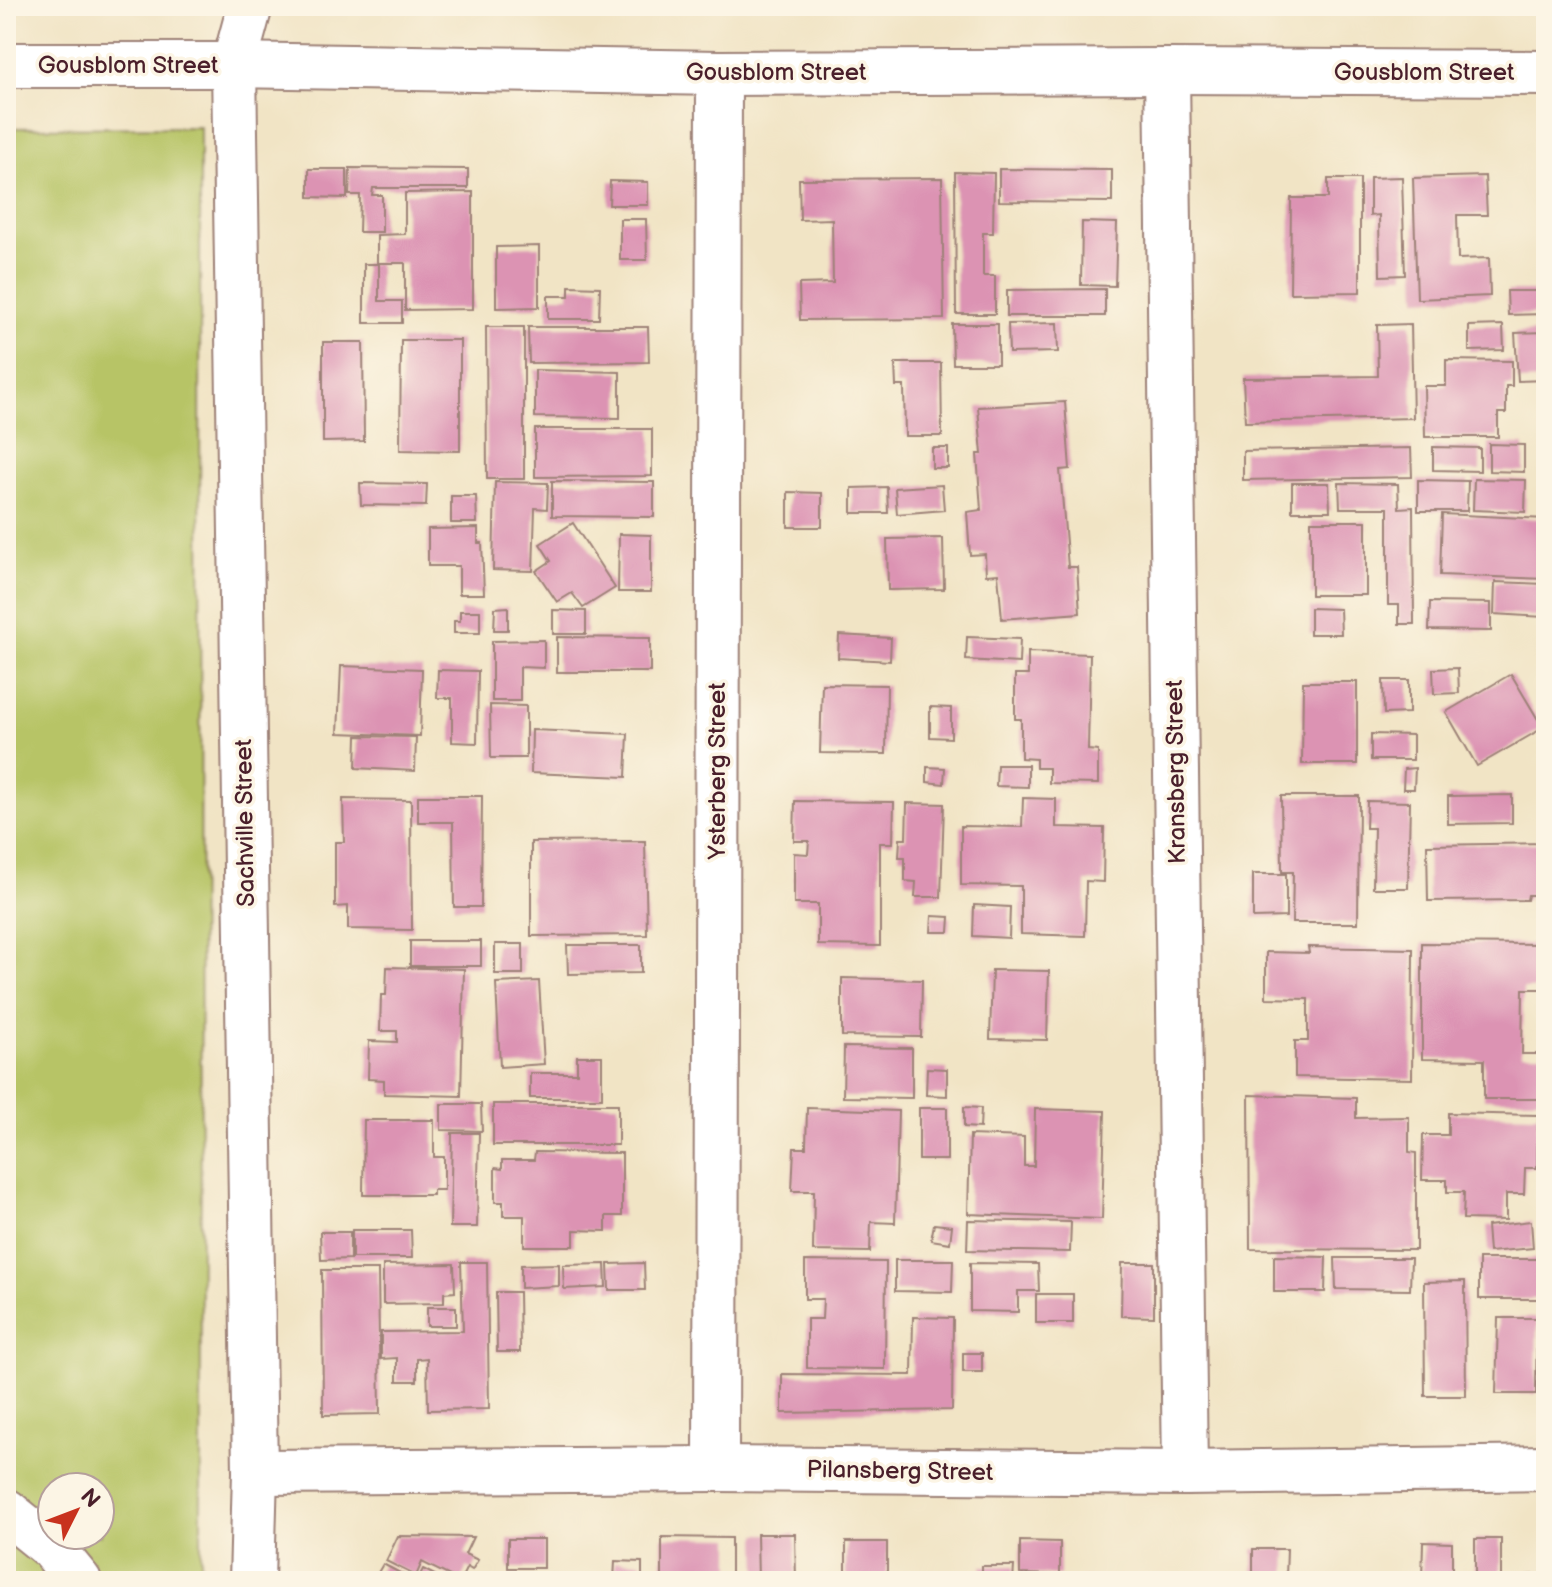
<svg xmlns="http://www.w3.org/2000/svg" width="1552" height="1587" viewBox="0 0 1552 1587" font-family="'Balsamiq Sans',sans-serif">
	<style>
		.green { fill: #b7c466; stroke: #807248; stroke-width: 2; fill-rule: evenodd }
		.building { fill: #dc93b3 }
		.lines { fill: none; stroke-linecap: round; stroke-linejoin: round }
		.minor-casing { stroke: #9e8278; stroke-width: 48 }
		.minor { stroke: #fff; stroke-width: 44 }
		.labels { text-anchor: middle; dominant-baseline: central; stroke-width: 7; stroke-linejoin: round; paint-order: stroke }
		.street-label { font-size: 24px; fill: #4a1f2b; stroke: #fcf5e5 }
	</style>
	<rect width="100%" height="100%" fill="#fcf5e5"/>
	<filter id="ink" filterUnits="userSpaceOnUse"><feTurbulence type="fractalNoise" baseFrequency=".0125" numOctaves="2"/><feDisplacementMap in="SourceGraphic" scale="16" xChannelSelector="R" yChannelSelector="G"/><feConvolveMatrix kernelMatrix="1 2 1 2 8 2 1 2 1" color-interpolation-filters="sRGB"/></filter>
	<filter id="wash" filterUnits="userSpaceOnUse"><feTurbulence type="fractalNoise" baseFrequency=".006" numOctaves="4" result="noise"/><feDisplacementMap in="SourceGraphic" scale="32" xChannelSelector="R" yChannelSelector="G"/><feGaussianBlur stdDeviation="1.8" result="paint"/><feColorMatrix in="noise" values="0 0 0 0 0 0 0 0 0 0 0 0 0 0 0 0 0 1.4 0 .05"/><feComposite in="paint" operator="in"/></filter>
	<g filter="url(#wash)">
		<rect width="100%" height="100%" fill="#f1e4c5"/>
		<!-- green -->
		<path class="green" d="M 200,127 L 201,1581 L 6,1581 L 6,128 ZM 52,1487 L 100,1487 L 100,1535 L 52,1535 Z"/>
		<g id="blocks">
			<!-- building -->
			<g class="building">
				<polygon points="350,168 468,169 468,188 373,188 372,195 382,195 382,232 359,232 360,195 349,195"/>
				<polygon points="309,169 347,169 347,198 309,197"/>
				<polygon points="999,169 1112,170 1112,202 999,201"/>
				<polygon points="955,172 994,173 993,233 983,233 983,276 995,276 995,314 956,314"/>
				<polygon points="1485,176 1487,215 1457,215 1458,259 1489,258 1490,296 1417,299 1413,178"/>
				<polygon points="1402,177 1405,275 1380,276 1379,215 1370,216 1370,178"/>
				<polygon points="942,178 944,319 800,320 799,284 833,283 832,219 800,220 799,179"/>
				<polygon points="1328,179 1360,179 1360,292 1290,293 1291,198 1328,198"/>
				<polygon points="610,181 648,182 648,205 609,205"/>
				<polygon points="473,192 473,309 405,310 405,263 377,263 377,235 405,234 405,193"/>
				<polygon points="620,219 646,219 647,260 620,260"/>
				<polygon points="1082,222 1117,223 1115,286 1081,285"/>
				<polygon points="539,246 539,307 496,308 496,247"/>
				<polygon points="364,264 379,264 379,301 402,301 402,323 364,323"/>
				<polygon points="569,286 600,287 599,319 548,319 548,296 569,296"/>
				<polygon points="1105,289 1105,316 1007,316 1007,290"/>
				<polygon points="1507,291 1546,291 1546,314 1508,315"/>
				<polygon points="1057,323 1058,352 1009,353 1008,324"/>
				<polygon points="952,324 998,324 998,364 953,364"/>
				<polygon points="1411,324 1413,418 1245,422 1243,378 1378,376 1377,325"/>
				<polygon points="1503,325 1504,350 1469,351 1469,326"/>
				<polygon points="486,327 524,327 524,479 487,479"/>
				<polygon points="528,327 648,327 649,362 529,363"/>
				<polygon points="1546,332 1546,380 1518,381 1515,333"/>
				<polygon points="401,340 460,340 460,451 400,450"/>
				<polygon points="323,342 363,342 364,441 323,442"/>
				<polygon points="1446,360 1512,361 1512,386 1506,386 1506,413 1498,413 1498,437 1425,437 1424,386 1446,386"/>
				<polygon points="895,363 941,363 942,436 905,436 904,386 896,386"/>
				<polygon points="535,370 620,372 620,418 535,417"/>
				<polygon points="1065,402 1070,469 1060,470 1068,567 1077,567 1080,613 1002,619 998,574 986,575 985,554 970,555 967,512 981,510 977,454 982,454 978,407"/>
				<polygon points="535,429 652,429 652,476 535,477"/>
				<polygon points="1489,444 1524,445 1524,472 1489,471"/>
				<polygon points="1433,447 1480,448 1480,471 1433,470"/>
				<rect x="932" y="448" width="16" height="20"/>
				<polygon points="1411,448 1412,477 1243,480 1243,451"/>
				<polygon points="1474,479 1526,480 1525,512 1473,510"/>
				<polygon points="1418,480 1468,481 1467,511 1418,511"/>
				<polygon points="552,481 654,482 654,517 552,516"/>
				<polygon points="495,482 548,483 547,509 535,508 533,571 493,570"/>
				<polygon points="360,483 427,484 426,506 361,505"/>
				<polygon points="1292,483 1329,483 1330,511 1292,511"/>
				<polygon points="1339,483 1398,484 1399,508 1413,507 1414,624 1399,624 1399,605 1388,605 1388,508 1340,508"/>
				<polygon points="942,485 944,510 897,514 895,488"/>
				<polygon points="887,487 888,513 852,513 852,488"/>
				<polygon points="788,492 822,493 822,527 788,527"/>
				<polygon points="451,496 476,496 477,523 451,523"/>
				<polygon points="1442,514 1546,519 1545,579 1440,575"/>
				<rect x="1311" y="521" width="55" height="74"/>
				<polygon points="573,523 615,588 583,608 572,593 557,602 536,571 551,561 540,544"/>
				<polygon points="478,528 478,543 482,543 484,594 459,594 459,566 428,566 428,529"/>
				<polygon points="619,534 651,535 651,592 618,592"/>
				<polygon points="943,538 944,589 888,590 887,539"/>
				<polygon points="1495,582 1545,584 1544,617 1494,614"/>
				<polygon points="1430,602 1491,603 1491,631 1429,630"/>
				<polygon points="508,607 508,630 494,630 495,608"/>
				<polygon points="1310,608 1340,609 1341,634 1310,634"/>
				<polygon points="553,610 586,611 586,634 553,634"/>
				<polygon points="460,611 480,611 480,633 454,633 454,621 460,621"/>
				<polygon points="839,635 891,638 890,661 838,658"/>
				<polygon points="557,637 650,638 650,672 557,672"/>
				<polygon points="967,637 1020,639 1019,663 966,660"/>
				<polygon points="544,640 544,668 520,667 520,701 492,701 492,641"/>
				<polygon points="1028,652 1090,654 1088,750 1098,751 1098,784 1049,783 1049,768 1036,768 1036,759 1021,758 1021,719 1015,719 1015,675 1028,675"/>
				<polygon points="341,666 422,669 420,736 338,733"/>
				<polygon points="1458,668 1459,693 1434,694 1433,669"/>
				<polygon points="438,670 478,671 477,743 452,742 452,698 437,698"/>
				<polygon points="1511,674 1543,728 1477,766 1446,712"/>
				<polygon points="1383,680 1409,680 1409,713 1384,714"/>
				<polygon points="1303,682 1357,682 1357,764 1302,764"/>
				<polygon points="822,684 887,685 886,754 820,753"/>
				<polygon points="490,705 526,706 526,758 491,758"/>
				<polygon points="930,707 951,708 951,738 930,737"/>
				<polygon points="532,730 628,734 626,777 531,773"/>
				<polygon points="1371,734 1413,735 1413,760 1371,760"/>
				<polygon points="357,736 416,737 415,771 356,768"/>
				<polygon points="997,765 1028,765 1028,787 996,786"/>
				<polygon points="927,767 945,768 944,784 927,782"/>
				<polygon points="1415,768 1414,789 1403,789 1404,769"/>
				<polygon points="1512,795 1512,823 1448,824 1448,796"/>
				<polygon points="418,796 482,796 481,907 454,907 453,822 418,822"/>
				<polygon points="1281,796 1359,796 1358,923 1292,923 1293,872 1282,872"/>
				<polygon points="1023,798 1056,799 1056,827 1104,828 1103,882 1086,881 1085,936 1021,934 1021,886 961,885 961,826 1022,827"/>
				<polygon points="343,799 411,800 412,930 348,929 348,906 335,907 335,842 344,842"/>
				<polygon points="795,801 894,802 893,843 880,843 880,946 818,945 818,904 794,904 794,853 808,854 809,841 794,841"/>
				<polygon points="1367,801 1410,802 1408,888 1373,888 1374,828 1366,828"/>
				<polygon points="907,803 944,804 941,897 915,897 916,882 905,881 905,857 899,857 900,839 906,839"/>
				<polygon points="645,841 647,935 531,936 531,842"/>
				<polygon points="1546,843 1546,895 1528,895 1527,900 1428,901 1427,845"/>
				<polygon points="1253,874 1286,874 1286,917 1253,918"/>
				<polygon points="974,905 1010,907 1009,938 973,936"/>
				<polygon points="932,916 950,917 949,932 931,932"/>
				<rect x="410" y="941" width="71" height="25"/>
				<polygon points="1422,943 1546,944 1546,989 1523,989 1522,1054 1546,1054 1546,1099 1484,1099 1484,1060 1422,1059"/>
				<rect x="495" y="944" width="28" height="30"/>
				<polygon points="567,945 641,945 641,973 568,974"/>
				<polygon points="1308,947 1413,949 1412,1079 1295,1077 1295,1041 1308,1041 1308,999 1266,998 1266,952 1309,953"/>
				<polygon points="387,967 464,969 461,1096 384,1094 384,1080 368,1079 369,1041 397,1042 397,1031 380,1031 381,995 386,995"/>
				<polygon points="992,970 1049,971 1047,1040 990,1039"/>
				<polygon points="842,978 922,980 921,1037 842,1036"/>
				<polygon points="539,981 544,1064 500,1067 496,983"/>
				<polygon points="844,1047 912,1048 912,1098 843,1097"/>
				<polygon points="577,1056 602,1056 602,1098 530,1098 530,1073 577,1073"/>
				<polygon points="927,1068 947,1069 947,1096 926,1095"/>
				<polygon points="1249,1095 1356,1098 1356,1118 1409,1117 1409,1152 1416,1153 1416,1250 1250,1249"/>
				<polygon points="441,1104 481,1104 482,1131 441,1130"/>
				<rect x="493" y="1104" width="125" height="41"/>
				<polygon points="964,1107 981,1108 980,1128 964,1127"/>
				<polygon points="807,1108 898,1111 895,1223 871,1222 870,1252 813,1251 814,1191 792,1191 794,1148 806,1148"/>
				<rect x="919" y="1108" width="28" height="52"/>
				<polygon points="1035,1109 1105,1111 1102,1219 968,1214 970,1135 1024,1137 1024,1166 1034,1166"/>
				<polygon points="1448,1113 1538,1115 1537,1168 1525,1168 1524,1194 1506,1194 1506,1220 1463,1219 1464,1192 1447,1192 1447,1180 1422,1180 1423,1135 1448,1135"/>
				<polygon points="364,1120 434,1120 434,1157 444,1157 444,1190 433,1190 433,1195 363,1195"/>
				<polygon points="452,1133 479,1133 477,1227 450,1227"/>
				<polygon points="535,1152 622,1153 622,1216 606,1216 606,1231 574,1230 574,1246 524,1246 524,1216 503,1216 503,1202 495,1202 495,1168 502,1169 502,1160 534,1160"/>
				<polygon points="968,1220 1071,1222 1070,1252 967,1250"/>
				<polygon points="1531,1221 1533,1248 1489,1252 1487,1226"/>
				<polygon points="934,1224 952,1226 950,1243 931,1240"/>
				<polygon points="352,1230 411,1230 412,1258 352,1258"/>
				<polygon points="320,1232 350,1232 350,1259 321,1260"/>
				<polygon points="1274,1256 1326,1257 1325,1292 1274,1292"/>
				<polygon points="1335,1258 1411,1258 1410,1290 1336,1289"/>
				<rect x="1479" y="1259" width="67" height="40"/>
				<polygon points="895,1260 953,1260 952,1292 895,1291"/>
				<polygon points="805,1261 886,1262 885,1369 807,1368 807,1319 822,1319 823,1299 805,1299"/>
				<polygon points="461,1262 487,1262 489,1409 428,1410 427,1358 417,1359 417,1381 397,1381 397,1358 381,1359 381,1332 463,1331"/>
				<polygon points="644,1263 645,1290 609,1290 608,1264"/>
				<polygon points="970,1263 1038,1264 1039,1291 1018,1291 1018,1312 970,1311"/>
				<polygon points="1122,1263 1154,1263 1154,1317 1121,1316"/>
				<polygon points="454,1264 455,1292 444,1293 444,1303 383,1304 383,1265"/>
				<polygon points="559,1264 559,1286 521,1288 521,1265"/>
				<polygon points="605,1264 606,1287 564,1289 563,1265"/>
				<polygon points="322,1270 378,1270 380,1414 323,1415"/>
				<polygon points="1465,1281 1466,1396 1425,1396 1424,1282"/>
				<polygon points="496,1292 519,1292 520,1352 497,1352"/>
				<rect x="1036" y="1294" width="37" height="29"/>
				<rect x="427" y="1307" width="29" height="19"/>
				<polygon points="913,1317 953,1318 952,1410 782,1413 782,1374 912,1375"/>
				<polygon points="1498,1318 1537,1318 1536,1394 1496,1394"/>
				<rect x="963" y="1353" width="19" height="19"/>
				<polygon points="757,1534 795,1534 796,1581 758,1581"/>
				<polygon points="398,1536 473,1537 465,1554 478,1560 472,1570 467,1567 460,1581 422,1562 416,1576 386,1561"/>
				<polygon points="662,1537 731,1538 731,1581 662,1581"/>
				<rect x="508" y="1539" width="36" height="29"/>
				<rect x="1475" y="1539" width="26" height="42"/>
				<polygon points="1020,1541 1060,1542 1060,1575 1020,1574"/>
				<rect x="846" y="1542" width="41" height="39"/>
				<polygon points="1423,1542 1452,1543 1452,1581 1422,1581"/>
				<polygon points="1253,1549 1287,1549 1286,1578 1317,1578 1317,1581 1253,1581"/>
				<polygon points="615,1561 642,1562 642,1581 614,1581"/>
				<polygon points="383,1564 415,1581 373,1581"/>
				<polygon points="982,1566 1014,1566 1013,1581 982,1581"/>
				<polygon points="423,1569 446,1581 417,1581"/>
				<polygon points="1546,1574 1546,1581 1526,1581 1526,1575"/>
				<polygon points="1145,1577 1145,1581 1080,1581 1080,1578"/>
				<polygon points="1213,1577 1213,1581 1155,1581 1155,1578"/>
			</g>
		</g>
	</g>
	<g filter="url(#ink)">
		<use href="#blocks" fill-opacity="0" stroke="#9e8278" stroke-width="2"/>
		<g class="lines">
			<defs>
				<g id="minor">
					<polyline points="250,6 234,65 255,1472 252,1581"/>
					<polyline points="6,65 234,65 719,73 1167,71 1546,73"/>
					<polyline points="1167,71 1185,1473"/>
					<polyline points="716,1469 719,73"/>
					<polyline points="255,1472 716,1469 1185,1473 1546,1468"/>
					<polyline points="6,1511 52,1548 79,1581"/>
				</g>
			</defs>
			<!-- minor casing -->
			<use href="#minor" class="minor-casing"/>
			<!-- minor -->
			<use href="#minor" class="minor"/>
		</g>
	</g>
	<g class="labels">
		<!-- street labels -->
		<g class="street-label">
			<text x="128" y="65">Gousblom Street</text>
			<text x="776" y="72">Gousblom Street</text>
			<text x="1424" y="72">Gousblom Street</text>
			<text transform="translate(717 771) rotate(-90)">Ysterberg Street</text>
			<text transform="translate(1176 772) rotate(-91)">Kransberg Street</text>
			<text transform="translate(245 823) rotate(-91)">Sachville Street</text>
			<text transform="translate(900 1471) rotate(1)">Pilansberg Street</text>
		</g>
	</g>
	<!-- margin -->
	<rect width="1552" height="1587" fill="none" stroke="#fcf5e5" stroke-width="32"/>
	<!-- north arrow -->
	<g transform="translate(76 1511) rotate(48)"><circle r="38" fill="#fcf5e5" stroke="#b59f9b" stroke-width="2"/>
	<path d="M0-6L14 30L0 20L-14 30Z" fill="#c8321e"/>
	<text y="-12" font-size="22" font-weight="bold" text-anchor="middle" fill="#4a1f2b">N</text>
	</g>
</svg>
